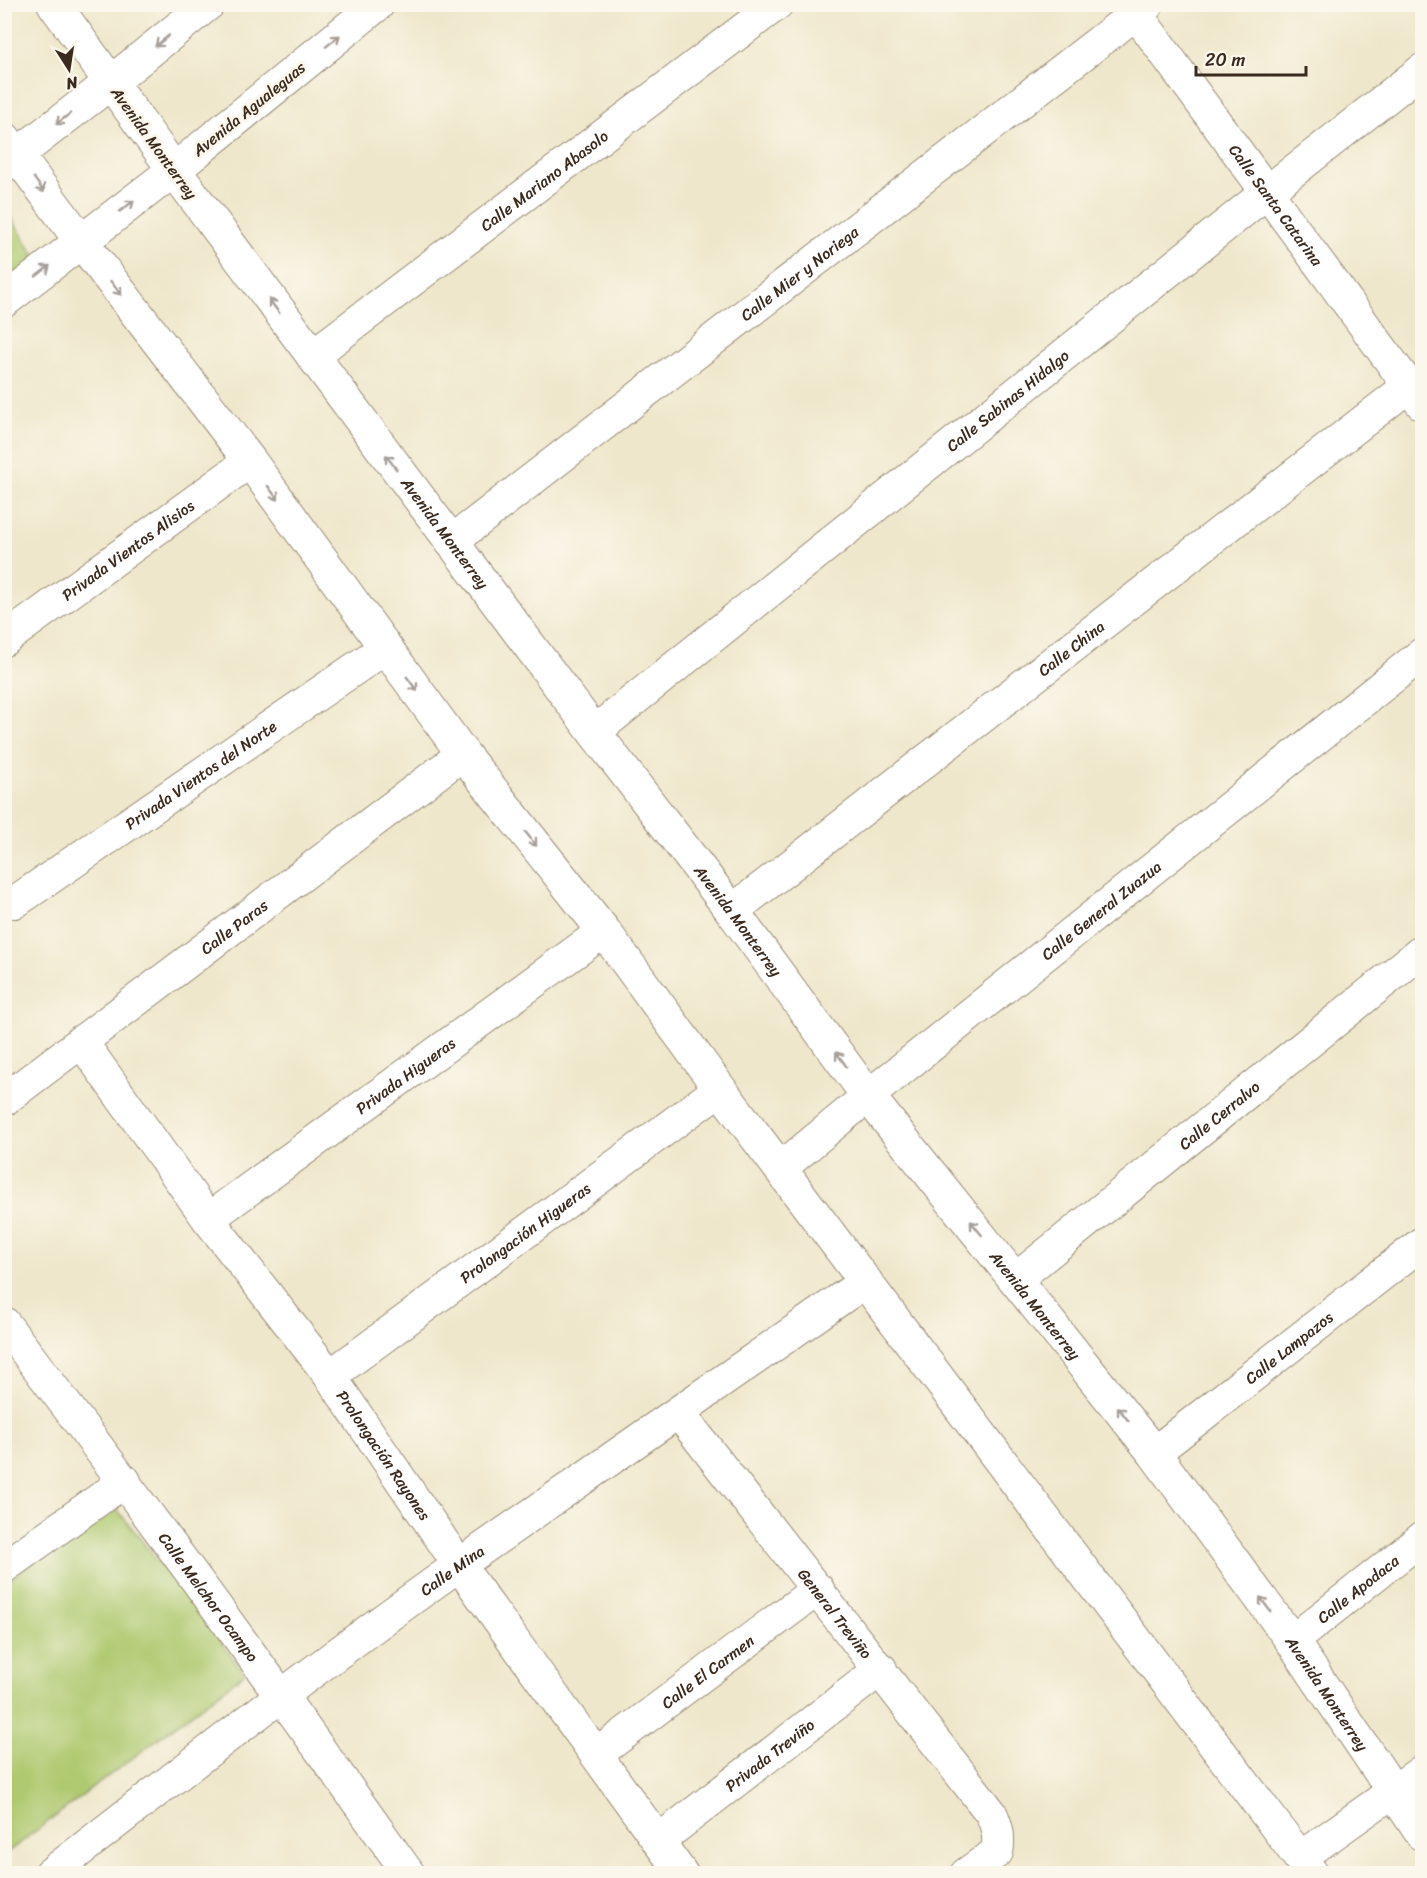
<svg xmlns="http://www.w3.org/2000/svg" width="1427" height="1878" viewBox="0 0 1427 1878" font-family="Sriracha,sans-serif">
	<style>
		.green { fill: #afc96f; stroke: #757a46; stroke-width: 1.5 }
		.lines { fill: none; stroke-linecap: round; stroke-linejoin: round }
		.minor-casing { stroke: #958874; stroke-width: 34 }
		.tertiary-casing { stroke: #958874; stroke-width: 35 }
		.secondary-casing { stroke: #958874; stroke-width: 35 }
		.minor { stroke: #fff; stroke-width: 32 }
		.tertiary { stroke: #fff; stroke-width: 33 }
		.secondary { stroke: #fff; stroke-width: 33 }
		.oneway { stroke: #a79f9a }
		.labels { text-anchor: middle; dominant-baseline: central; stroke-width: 6; stroke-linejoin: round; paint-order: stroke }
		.street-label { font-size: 16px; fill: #3b2a1e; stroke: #fbf7ec }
	</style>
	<rect width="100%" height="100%" fill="#fbf7ec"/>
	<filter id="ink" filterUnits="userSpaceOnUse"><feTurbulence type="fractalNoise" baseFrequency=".0167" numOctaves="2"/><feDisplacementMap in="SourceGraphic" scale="12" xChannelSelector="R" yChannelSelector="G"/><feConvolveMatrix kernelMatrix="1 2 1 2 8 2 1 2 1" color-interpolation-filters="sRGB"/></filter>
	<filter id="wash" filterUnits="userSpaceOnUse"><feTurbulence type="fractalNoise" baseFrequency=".008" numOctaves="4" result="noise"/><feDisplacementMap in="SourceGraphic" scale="24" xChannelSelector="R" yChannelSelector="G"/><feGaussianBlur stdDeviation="1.35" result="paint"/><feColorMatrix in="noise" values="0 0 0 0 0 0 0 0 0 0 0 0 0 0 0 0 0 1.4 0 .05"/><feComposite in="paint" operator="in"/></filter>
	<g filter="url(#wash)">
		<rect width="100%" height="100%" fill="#efe7cb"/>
		<!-- green -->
		<g class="green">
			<polygon points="4,206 38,261 4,287"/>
			<polygon points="114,1505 245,1673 5,1854 5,1583"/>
		</g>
	</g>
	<g filter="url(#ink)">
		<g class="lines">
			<defs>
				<g id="minor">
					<path id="s1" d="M 1129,4 L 1422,404"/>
					<path id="s2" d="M 312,356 L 777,4"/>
					<path id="s3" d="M 451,542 L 1148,4"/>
					<path id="s4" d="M 4,640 L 250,461"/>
					<path id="s5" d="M 594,732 L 1267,192 L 1422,70"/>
					<path id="s6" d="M 15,902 L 385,648"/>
					<path id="s7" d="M 732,911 L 1409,386"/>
					<path id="s8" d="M 81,1041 L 208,1219 L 330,1376 L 459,1565 L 682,1874"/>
					<path id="s9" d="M 4,1100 L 463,754"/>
					<path id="s10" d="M 781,1168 L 868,1096 L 1422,654"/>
					<path id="s11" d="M 208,1219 L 604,931"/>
					<path id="s12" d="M 1016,1279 L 1422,951"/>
					<path id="s13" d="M 4,1323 C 142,1504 277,1688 409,1874"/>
					<path id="s14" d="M 330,1376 L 720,1089"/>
					<path id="s15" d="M 679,1413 L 991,1813 C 997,1826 1000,1837 997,1852 L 966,1874"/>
					<path id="s16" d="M 1154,1453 L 1422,1243"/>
					<polyline points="4,1567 125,1481"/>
					<path id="s17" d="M 1292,1641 L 1422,1538"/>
					<path id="s18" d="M 597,1754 L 818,1589"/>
					<path id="s19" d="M 658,1841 L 881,1669"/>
					<polyline points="1301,1857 1422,1771"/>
					<path id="s20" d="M 50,1874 C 185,1769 320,1664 459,1565 C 594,1470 731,1376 866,1281"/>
				</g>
				<g id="tertiary">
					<path id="s21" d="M 378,4 L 174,170 L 594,732 L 732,911 L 868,1096 L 1154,1453 L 1292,1641 L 1422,1834"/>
					<polyline points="110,83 208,4"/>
					<polyline points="81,241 250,461 463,754 604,931 720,1089 1312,1874"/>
				</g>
				<g id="secondary">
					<polyline points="4,138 81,241"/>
					<polyline points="4,165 110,83"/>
					<polyline points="4,301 174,170 54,4"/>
				</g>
			</defs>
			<!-- minor casing -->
			<use href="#minor" class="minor-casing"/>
			<!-- tertiary casing -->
			<use href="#tertiary" class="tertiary-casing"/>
			<!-- secondary casing -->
			<use href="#secondary" class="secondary-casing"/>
			<!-- minor -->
			<use href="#minor" class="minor"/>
			<!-- tertiary -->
			<use href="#tertiary" class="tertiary"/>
			<!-- secondary -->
			<use href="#secondary" class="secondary"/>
		</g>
		<!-- one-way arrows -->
		<defs><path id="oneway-shaft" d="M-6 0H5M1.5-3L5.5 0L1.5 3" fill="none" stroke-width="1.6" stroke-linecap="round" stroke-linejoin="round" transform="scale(1.5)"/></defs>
		<g class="oneway">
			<use href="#oneway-shaft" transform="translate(162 41) rotate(141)"/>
			<use href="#oneway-shaft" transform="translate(333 41) rotate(-39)"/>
			<use href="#oneway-shaft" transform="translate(63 119) rotate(142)"/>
			<use href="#oneway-shaft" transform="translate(39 185) rotate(55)"/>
			<use href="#oneway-shaft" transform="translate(127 206) rotate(-37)"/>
			<use href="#oneway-shaft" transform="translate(43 271) rotate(-38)"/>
			<use href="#oneway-shaft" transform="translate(116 288) rotate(52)"/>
			<use href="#oneway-shaft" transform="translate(274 306) rotate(-127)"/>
			<use href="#oneway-shaft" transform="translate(391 462) rotate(-127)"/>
			<use href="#oneway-shaft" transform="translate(273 493) rotate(54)"/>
			<use href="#oneway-shaft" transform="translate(412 684) rotate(54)"/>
			<use href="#oneway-shaft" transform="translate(531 839) rotate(52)"/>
			<use href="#oneway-shaft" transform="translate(841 1059) rotate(-126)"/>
			<use href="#oneway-shaft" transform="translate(976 1228) rotate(-129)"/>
			<use href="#oneway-shaft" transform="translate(1123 1414) rotate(-128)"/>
			<use href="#oneway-shaft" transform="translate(1265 1604) rotate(-126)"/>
		</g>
	</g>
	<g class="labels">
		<!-- street labels -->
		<g class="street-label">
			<text transform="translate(249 109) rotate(-39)">Avenida Agualeguas</text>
			<text transform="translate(154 143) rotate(54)">Avenida Monterrey</text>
			<text stroke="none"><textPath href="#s2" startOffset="291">Calle Mariano Abasolo</textPath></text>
			<text stroke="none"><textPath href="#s1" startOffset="249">Calle Santa Catarina</textPath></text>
			<text stroke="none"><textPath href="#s3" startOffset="440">Calle Mier y Noriega</textPath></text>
			<text stroke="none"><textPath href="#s5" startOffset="530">Calle Sabinas Hidalgo</textPath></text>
			<text stroke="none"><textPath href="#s21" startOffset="716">Avenida Monterrey</textPath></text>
			<text stroke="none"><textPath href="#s4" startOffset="153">Privada Vientos Alisios</textPath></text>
			<text stroke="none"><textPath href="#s7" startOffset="429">Calle China</textPath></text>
			<text stroke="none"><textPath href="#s6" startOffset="225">Privada Vientos del Norte</textPath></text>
			<text stroke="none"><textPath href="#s10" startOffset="411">Calle General Zuazua</textPath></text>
			<text stroke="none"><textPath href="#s21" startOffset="1202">Avenida Monterrey</textPath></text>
			<text stroke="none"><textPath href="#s9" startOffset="288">Calle Paras</textPath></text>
			<text stroke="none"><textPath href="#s11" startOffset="244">Privada Higueras</textPath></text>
			<text stroke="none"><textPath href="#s12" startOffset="261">Calle Cerralvo</textPath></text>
			<text stroke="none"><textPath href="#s14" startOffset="242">Prolongación Higueras</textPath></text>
			<text stroke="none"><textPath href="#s21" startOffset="1688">Avenida Monterrey</textPath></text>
			<text stroke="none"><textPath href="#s16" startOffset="171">Calle Lampazos</textPath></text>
			<text stroke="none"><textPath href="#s8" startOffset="513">Prolongación Rayones</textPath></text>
			<text stroke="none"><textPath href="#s20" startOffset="504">Calle Mina</textPath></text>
			<text stroke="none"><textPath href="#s17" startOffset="84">Calle Apodaca</textPath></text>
			<text stroke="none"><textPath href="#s13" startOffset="342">Calle Melchor Ocampo</textPath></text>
			<text stroke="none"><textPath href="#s15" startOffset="254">General Treviño</textPath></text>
			<text stroke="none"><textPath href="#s18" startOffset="138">Calle El Carmen</textPath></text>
			<text stroke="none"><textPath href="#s21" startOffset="2174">Avenida Monterrey</textPath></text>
			<text stroke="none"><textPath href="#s19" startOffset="141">Privada Treviño</textPath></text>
		</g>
	</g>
	<!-- margin -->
	<rect width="1427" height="1878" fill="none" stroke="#fbf7ec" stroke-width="24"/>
	<!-- north arrow -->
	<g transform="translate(69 69) rotate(168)" stroke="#fbf7ec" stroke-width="4.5" paint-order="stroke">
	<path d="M0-4.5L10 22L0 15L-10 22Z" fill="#3b2a1e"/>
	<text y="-9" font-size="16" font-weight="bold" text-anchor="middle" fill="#3b2a1e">N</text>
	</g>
	<!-- scale -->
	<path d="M1196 66v9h110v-9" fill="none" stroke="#3b2a1e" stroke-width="3"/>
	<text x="1205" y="66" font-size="18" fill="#3b2a1e" stroke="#fbf7ec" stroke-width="4.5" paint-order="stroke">20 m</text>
</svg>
